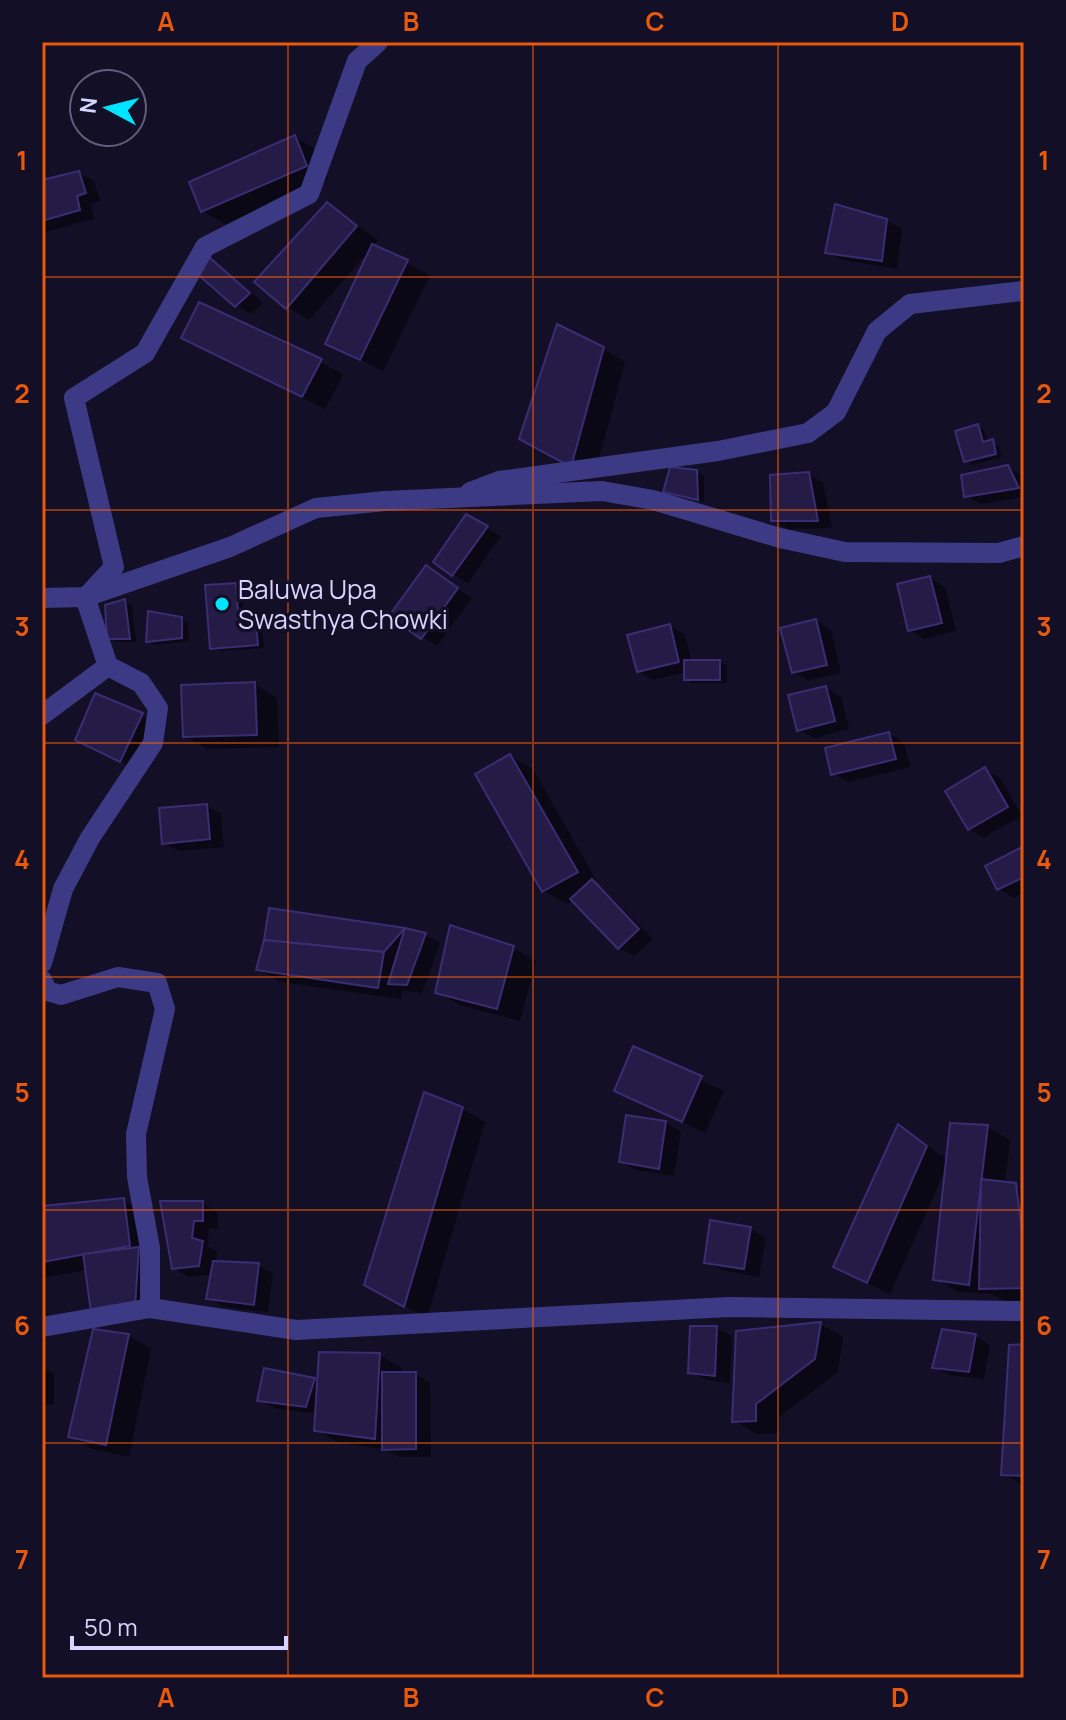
<svg xmlns="http://www.w3.org/2000/svg" width="1066" height="1720" viewBox="0 0 1066 1720" font-family="Manrope,sans-serif">
	<style>
		.shadow { fill: #0007 }
		.building { fill: #241b47; stroke: #3b2d73; stroke-width: 2 }
		.lines { fill: none; stroke-linecap: round; stroke-linejoin: round }
		.minor { stroke: #3d3a85; stroke-width: 20 }
		.grid { fill: none; stroke: #e8590c; stroke-width: 2; stroke-opacity: 0.55 }
		.poi-dot { fill: #00e5ff; stroke: #130f26; stroke-width: 3 }
		.labels { text-anchor: middle; dominant-baseline: central; stroke-width: 7; stroke-linejoin: round; paint-order: stroke }
		.poi-label { font-size: 26px; fill: #d9d4ff; stroke: #130f26; text-anchor: start }
		.neatline { fill: none; stroke: #e8590c; stroke-width: 3 }
		.grid-label { font-size: 26px; text-anchor: middle; font-weight: bold; fill: #e8590c }
	</style>
	<rect width="100%" height="100%" fill="#130f26"/>
	<!-- shadow -->
	<g class="shadow">
		<polygon points="295,137 318,151 328,179 225,224 202,211"/>
		<polygon points="78,173 94,181 100,201 91,204 94,219 42,233 42,182"/>
		<polygon points="328,205 378,240 373,247 430,275 383,371 328,343 370,250 309,320 287,307"/>
		<polygon points="886,220 902,229 897,269 843,260 828,252"/>
		<polygon points="210,260 224,269 263,303 251,314 236,305"/>
		<polygon points="200,305 344,374 325,409 206,350"/>
		<polygon points="603,349 625,362 594,478 544,451"/>
		<polygon points="977,426 984,430 988,443 999,446 1002,457 973,465 966,461"/>
		<polygon points="1007,467 1023,476 1024,497 981,504 966,496"/>
		<polygon points="697,472 704,476 704,502 665,491"/>
		<polygon points="808,474 823,483 832,528 788,529 773,520"/>
		<polygon points="466,516 501,536 468,583 453,574"/>
		<polygon points="426,567 472,598 437,646 422,637"/>
		<polygon points="930,578 945,587 956,631 925,639 910,630"/>
		<polygon points="235,585 242,589 245,626 262,630 264,648 219,651 212,647"/>
		<polygon points="125,602 132,605 136,642 116,642 109,638"/>
		<polygon points="181,618 188,623 189,641 154,645 148,641"/>
		<polygon points="816,621 831,630 841,673 808,680 793,672"/>
		<polygon points="670,626 685,635 692,662 720,662 727,666 727,683 693,683 686,679 686,672 653,680 638,671"/>
		<polygon points="255,684 277,698 279,747 207,749 185,736"/>
		<polygon points="826,688 841,697 849,729 814,738 799,729"/>
		<polygon points="96,695 157,724 135,769 92,747"/>
		<polygon points="889,734 904,743 910,767 848,782 833,774"/>
		<polygon points="510,756 533,769 599,885 653,939 634,956 619,948 574,900 567,904 544,891"/>
		<polygon points="985,770 1000,778 1022,816 984,837 969,829"/>
		<polygon points="206,806 221,814 224,847 179,851 164,843"/>
		<polygon points="1024,848 1024,892 1014,898 999,889"/>
		<polygon points="271,910 425,935 440,943 422,993 402,990 401,999 281,982 258,969"/>
		<polygon points="513,948 536,961 520,1021 460,1005 437,992"/>
		<polygon points="634,1048 724,1091 705,1133 616,1090"/>
		<polygon points="462,1109 485,1122 427,1318 389,1298"/>
		<polygon points="628,1117 666,1123 681,1132 674,1176 636,1170 621,1161"/>
		<polygon points="899,1127 948,1160 987,1127 1010,1140 1005,1184 1024,1190 1024,1301 1004,1301 992,1294 958,1292 936,1279 947,1166 890,1294 835,1267"/>
		<polygon points="123,1200 146,1213 150,1315 87,1270 42,1278 42,1208"/>
		<polygon points="162,1203 202,1203 217,1212 218,1229 209,1228 207,1246 217,1251 216,1263 258,1265 273,1274 268,1312 224,1307 209,1298 212,1274 189,1277 174,1268"/>
		<polygon points="712,1223 751,1229 766,1238 759,1277 721,1270 706,1262"/>
		<polygon points="820,1324 843,1337 838,1372 779,1417 778,1433 757,1434 734,1421"/>
		<polygon points="717,1328 732,1336 730,1383 706,1380 690,1371"/>
		<polygon points="129,1336 151,1349 129,1457 92,1449 70,1436"/>
		<polygon points="976,1336 990,1345 984,1379 949,1375 934,1367"/>
		<polygon points="1024,1346 1024,1486 1003,1473"/>
		<polygon points="379,1355 402,1368 402,1374 415,1374 430,1383 431,1457 399,1457 384,1449 339,1443 317,1430 318,1414 274,1408 259,1400 265,1371 320,1382"/>
		<polygon points="42,1367 54,1374 54,1405 42,1405"/>
	</g>
	<!-- building -->
	<g class="building">
		<polygon points="295,135 307,166 201,212 189,182"/>
		<polygon points="79,171 86,193 77,196 80,210 42,221 42,180"/>
		<polygon points="327,202 357,226 286,309 254,282"/>
		<polygon points="835,204 887,219 882,261 825,253"/>
		<polygon points="372,244 408,260 360,360 325,344"/>
		<polygon points="209,257 250,293 235,307 196,273"/>
		<polygon points="199,302 322,359 302,397 181,338"/>
		<polygon points="557,324 604,347 571,467 519,439"/>
		<polygon points="978,424 983,442 993,439 996,454 964,462 955,431"/>
		<polygon points="1008,465 1019,488 964,497 961,475"/>
		<polygon points="670,467 697,470 698,500 663,492"/>
		<polygon points="809,472 818,521 771,521 770,475"/>
		<polygon points="466,514 488,526 452,576 433,562"/>
		<polygon points="426,565 458,588 421,639 389,616"/>
		<polygon points="930,576 942,623 908,631 897,584"/>
		<polygon points="236,583 239,625 256,624 258,645 210,649 205,585"/>
		<polygon points="125,599 130,639 107,639 105,605"/>
		<polygon points="148,611 182,617 182,638 146,642"/>
		<polygon points="816,619 827,665 792,673 780,628"/>
		<polygon points="670,624 679,662 637,672 627,635"/>
		<rect x="684" y="660" width="36" height="20"/>
		<polygon points="255,682 257,735 183,737 181,685"/>
		<polygon points="826,686 835,721 797,731 788,695"/>
		<polygon points="95,693 143,713 120,762 75,740"/>
		<polygon points="889,732 896,759 831,775 825,748"/>
		<polygon points="510,754 578,872 542,892 475,774"/>
		<polygon points="985,767 1008,807 968,830 945,791"/>
		<polygon points="207,804 210,839 162,844 159,808"/>
		<polygon points="1024,846 1024,877 997,890 985,866"/>
		<polygon points="592,879 639,929 618,949 570,899"/>
		<polygon points="269,908 405,928 384,952 264,940"/>
		<polygon points="450,925 514,946 497,1009 435,993"/>
		<polygon points="405,928 426,933 407,985 388,984"/>
		<polygon points="264,940 384,952 378,988 256,970"/>
		<polygon points="633,1046 702,1076 682,1122 614,1091"/>
		<polygon points="424,1092 463,1107 404,1307 364,1285"/>
		<polygon points="626,1115 666,1121 659,1169 619,1162"/>
		<polygon points="950,1123 988,1125 969,1285 933,1280"/>
		<polygon points="898,1124 927,1146 867,1283 833,1267"/>
		<polygon points="981,1179 1016,1183 1024,1249 1024,1288 979,1289"/>
		<polygon points="124,1198 130,1246 42,1262 42,1206"/>
		<polygon points="160,1201 203,1201 203,1221 194,1221 192,1238 203,1241 199,1266 172,1269"/>
		<polygon points="710,1220 751,1227 744,1269 704,1263"/>
		<polygon points="139,1247 135,1307 91,1312 83,1254"/>
		<polygon points="213,1261 259,1263 254,1305 206,1299"/>
		<polygon points="821,1322 815,1359 756,1404 756,1421 732,1422 736,1331"/>
		<polygon points="690,1326 717,1326 715,1376 688,1373"/>
		<polygon points="93,1329 129,1334 106,1445 68,1437"/>
		<polygon points="942,1329 976,1334 969,1372 932,1368"/>
		<polygon points="1024,1344 1024,1476 1001,1475 1009,1345"/>
		<polygon points="319,1352 380,1353 375,1439 314,1431"/>
		<polygon points="264,1368 315,1378 306,1407 257,1401"/>
		<polygon points="382,1372 416,1372 416,1449 382,1450"/>
	</g>
	<g class="lines">
		<!-- minor -->
		<g class="minor">
			<polyline points="470,492 499,481 718,451 808,433 836,412 877,331 910,304 1022,291"/>
			<polyline points="88,595 114,567 74,398 145,353 205,247 309,194 357,61 378,42"/>
			<polyline points="42,598 85,597 230,547 316,508 385,501 602,491 653,500 780,538 845,552 999,553 1024,546"/>
			<polyline points="42,715 108,666"/>
			<polyline points="42,963 63,889 90,838 153,743 158,708 141,683 108,666 85,597"/>
			<polyline points="42,980 47,991 61,995 118,977 157,983 165,1009 136,1134 137,1177 150,1248 150,1308 296,1330 729,1307 1024,1311"/>
			<polyline points="42,1327 150,1308"/>
		</g>
	</g>
	<!-- grid -->
	<path class="grid" d="M 288,42 L 288,1678M 533,42 L 533,1678M 778,42 L 778,1678M 42,277 L 1024,277M 42,510 L 1024,510M 42,743 L 1024,743M 42,977 L 1024,977M 42,1210 L 1024,1210M 42,1443 L 1024,1443"/>
	<!-- markers -->
	<circle class="poi-dot" cx="222" cy="604" r="8"/>
	<g class="labels">
		<!-- poi labels -->
		<g class="poi-label">
			<text x="238" y="589">Baluwa Upa<tspan x="238" dy="30">Swasthya Chowki</tspan></text>
		</g>
	</g>
	<!-- border -->
	<rect width="1066" height="1720" fill="none" stroke="#130f26" stroke-width="88"/>
	<!-- north arrow -->
	<g transform="translate(108 108) rotate(277)"><circle r="38" fill="#130f26" stroke="#625e7d" stroke-width="2"/>
	<path d="M0-6L14 30L0 20L-14 30Z" fill="#00e5ff"/>
	<text y="-12" font-size="22" font-weight="bold" text-anchor="middle" fill="#d9d4ff">N</text>
	</g>
	<!-- scale -->
	<path d="M72 1636v12h214v-12" fill="none" stroke="#d9d4ff" stroke-width="4"/>
	<text x="84" y="1636" font-size="24" fill="#d9d4ff" stroke="#130f26" stroke-width="6" paint-order="stroke">50 m</text>
	<rect x="44" y="44" width="978" height="1632" class="neatline"/>
	<g class="grid-label">
		<text x="166" y="31">A</text>
		<text x="411" y="31">B</text>
		<text x="655" y="31">C</text>
		<text x="900" y="31">D</text>
		<text x="22" y="170">1</text>
		<text x="1044" y="170">1</text>
		<text x="22" y="403">2</text>
		<text x="1044" y="403">2</text>
		<text x="22" y="636">3</text>
		<text x="1044" y="636">3</text>
		<text x="22" y="869">4</text>
		<text x="1044" y="869">4</text>
		<text x="22" y="1102">5</text>
		<text x="1044" y="1102">5</text>
		<text x="22" y="1335">6</text>
		<text x="1044" y="1335">6</text>
		<text x="22" y="1569">7</text>
		<text x="1044" y="1569">7</text>
		<text x="166" y="1707">A</text>
		<text x="411" y="1707">B</text>
		<text x="655" y="1707">C</text>
		<text x="900" y="1707">D</text>
	</g>
</svg>
